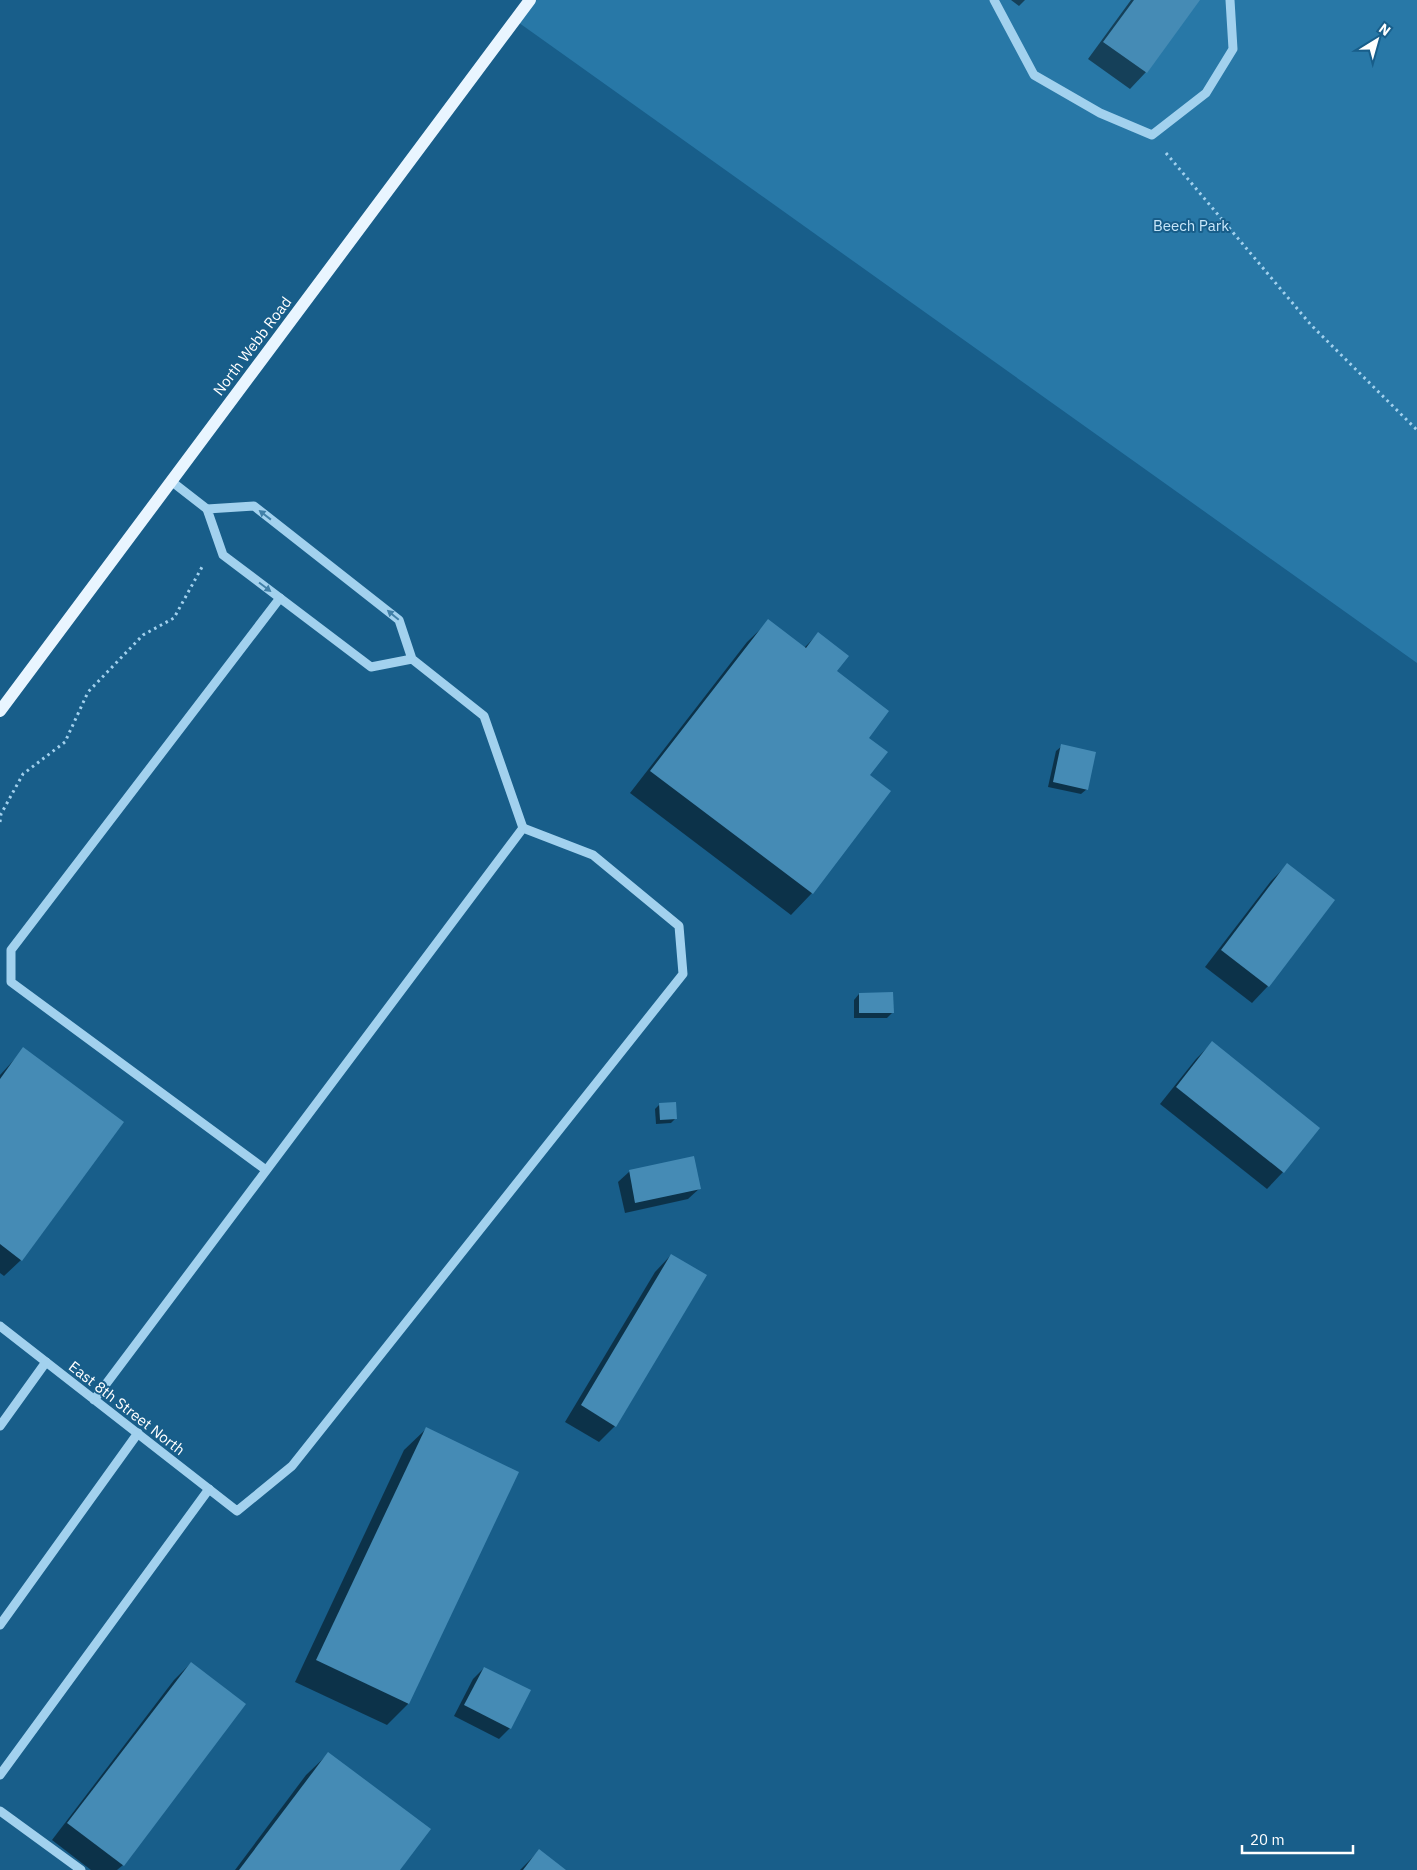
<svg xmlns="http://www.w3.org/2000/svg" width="1417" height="1870" viewBox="0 0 1417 1870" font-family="'IBM Plex Sans',sans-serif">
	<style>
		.green { fill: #2878a7 }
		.shadow { fill: #0007 }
		.building { fill: #458bb5 }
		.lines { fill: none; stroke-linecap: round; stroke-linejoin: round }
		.path { stroke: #a2d1ee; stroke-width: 3; stroke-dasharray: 2.5 4; stroke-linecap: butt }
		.minor { stroke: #a2d1ee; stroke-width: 9 }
		.major { stroke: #e9f5ff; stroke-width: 12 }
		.oneway { fill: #4180a8 }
		.labels { text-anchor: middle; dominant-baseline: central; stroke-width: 4; stroke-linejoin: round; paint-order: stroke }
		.park-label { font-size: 15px; fill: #c8e7fa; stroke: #185e8a }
		.street-label { font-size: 15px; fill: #fff; stroke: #185e8a }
	</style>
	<rect width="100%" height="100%" fill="#185e8a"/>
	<!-- green -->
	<polygon class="green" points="530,0 1417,0 1417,663 515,20"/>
	<!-- shadow -->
	<g class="shadow">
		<polygon points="1011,0 1025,0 1019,6"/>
		<polygon points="1131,0 1199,0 1146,72 1130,89 1088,59"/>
		<polygon points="769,621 804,648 818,634 867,738 868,775 812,893 791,915 630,793 747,642"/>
		<polygon points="1062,746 1087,789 1081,794 1048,787 1056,751"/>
		<polygon points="1287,865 1268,986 1252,1003 1205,967 1271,881"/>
		<polygon points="859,994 893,1012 887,1018 854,1018 854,1000"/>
		<polygon points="1212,1043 1283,1172 1267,1189 1160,1104 1196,1059"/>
		<polygon points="24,1049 21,1260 4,1276 0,1273 0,1075"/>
		<polygon points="660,1104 676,1118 671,1123 656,1124 655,1109"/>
		<polygon points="630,1171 700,1188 688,1199 625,1213 618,1182"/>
		<polygon points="671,1255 615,1426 599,1442 565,1422 655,1272"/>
		<polygon points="426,1429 408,1704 387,1725 295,1682 404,1450"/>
		<polygon points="191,1663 123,1865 117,1870 91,1870 52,1840 174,1680"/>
		<polygon points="484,1668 510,1728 499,1739 454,1716 473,1679"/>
		<polygon points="328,1754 399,1870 235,1870 306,1775"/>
		<polygon points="539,1851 564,1870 520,1870"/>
	</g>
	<!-- building -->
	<g class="building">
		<polygon points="1134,0 1200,0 1147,73 1103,42"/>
		<polygon points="768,619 806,648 818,632 849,656 837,671 889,711 869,738 888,752 870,775 891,791 813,894 650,771"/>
		<polygon points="1061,744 1096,752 1088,790 1053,782"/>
		<polygon points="1287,863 1335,900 1269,987 1221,950"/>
		<polygon points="893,992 894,1013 859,1013 859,993"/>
		<polygon points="1212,1041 1320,1128 1284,1173 1176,1087"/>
		<polygon points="23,1047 124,1122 22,1261 0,1244 0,1079"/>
		<polygon points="676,1102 677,1119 660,1120 659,1103"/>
		<polygon points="694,1156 701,1189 635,1203 629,1170"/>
		<polygon points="671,1254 707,1275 616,1427 581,1405"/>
		<polygon points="426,1427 519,1472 409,1704 316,1660"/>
		<polygon points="191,1662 246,1704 124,1866 67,1823"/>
		<polygon points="484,1667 531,1690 511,1729 464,1705"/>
		<polygon points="328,1752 431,1829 400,1870 239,1870"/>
		<polygon points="539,1849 566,1870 523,1870"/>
	</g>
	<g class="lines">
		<!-- path -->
		<g class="path">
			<polyline points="1166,153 1311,325 1417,430"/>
			<polyline points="0,822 1,814 23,774 65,742 88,692 143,635 174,618 202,567"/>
		</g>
		<!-- minor -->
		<g class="minor">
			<polyline points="994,0 1034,75 1100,113 1152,135 1206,93 1233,49 1230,0"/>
			<polyline points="171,481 207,509"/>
			<polyline points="412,659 371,667 223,555 207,509 254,506 399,620 412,659 484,716 523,828"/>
			<polyline points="266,1170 11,982 11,950 280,598"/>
			<path d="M 0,1326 C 79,1388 158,1450 237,1511 L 292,1466 L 683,974 L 679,926 L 593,855 L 523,828 L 94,1400"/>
			<polyline points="0,1426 46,1362"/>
			<polyline points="0,1625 138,1433"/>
			<polyline points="0,1775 209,1489"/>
			<polyline points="0,1811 81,1870"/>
		</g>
		<!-- major -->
		<polyline class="major" points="0,711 530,0"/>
	</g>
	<!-- one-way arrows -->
	<defs><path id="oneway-solid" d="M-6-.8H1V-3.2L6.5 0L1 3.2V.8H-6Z" transform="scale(1.25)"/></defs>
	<g class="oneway">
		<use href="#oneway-solid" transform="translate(265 515) rotate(-142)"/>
		<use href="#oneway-solid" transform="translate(265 587) rotate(37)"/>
		<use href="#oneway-solid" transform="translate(393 615) rotate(-140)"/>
	</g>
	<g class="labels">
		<!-- park labels -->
		<g class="park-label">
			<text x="1191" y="225">Beech Park</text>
		</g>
		<!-- street labels -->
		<g class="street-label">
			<text transform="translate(252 346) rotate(-53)">North Webb Road</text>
			<text transform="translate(127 1408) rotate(38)">East 8th Street North</text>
		</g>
	</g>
	<!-- north arrow -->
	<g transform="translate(1377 40) rotate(37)" stroke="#185e8a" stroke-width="4" paint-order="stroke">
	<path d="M0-4L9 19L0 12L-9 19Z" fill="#ffffff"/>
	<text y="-8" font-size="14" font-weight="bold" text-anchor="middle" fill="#ffffff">N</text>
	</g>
	<!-- scale -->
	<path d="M1242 1845v8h111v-8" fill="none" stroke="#ffffff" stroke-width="2.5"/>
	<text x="1250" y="1845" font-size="15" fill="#ffffff" stroke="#185e8a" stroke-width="4" paint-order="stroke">20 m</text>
</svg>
